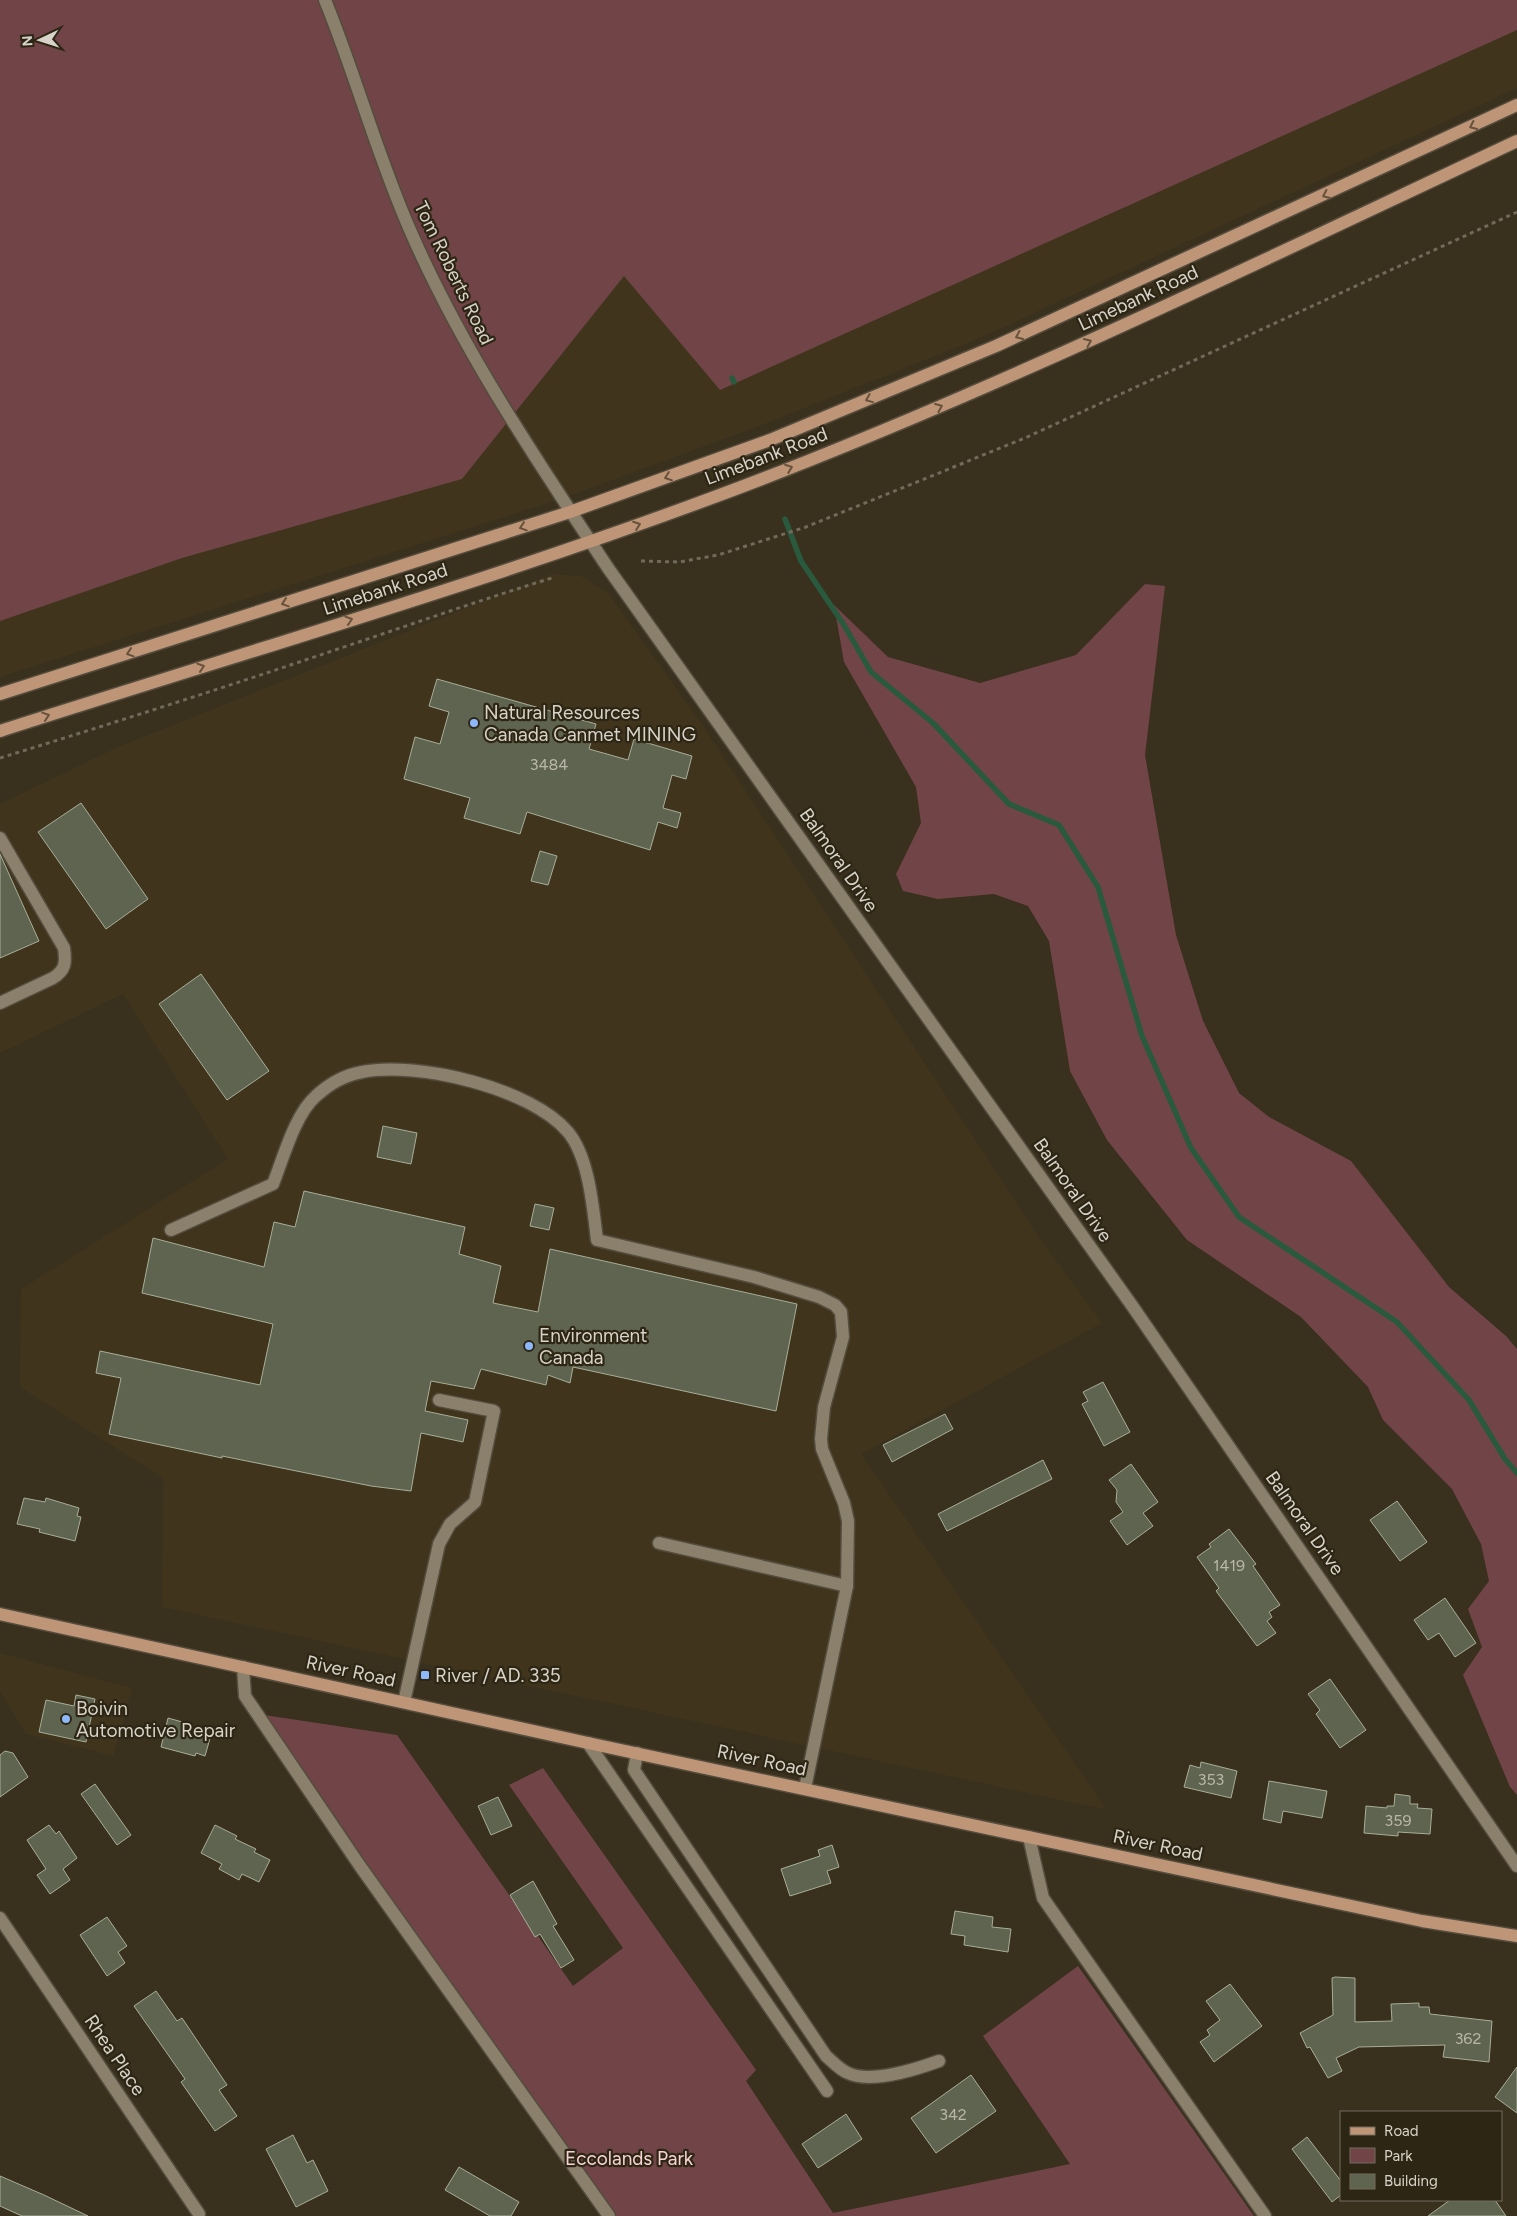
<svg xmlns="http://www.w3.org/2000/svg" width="1517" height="2216" viewBox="0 0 1517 2216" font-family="Figtree,sans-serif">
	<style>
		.built { fill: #40351c }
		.green { fill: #714547 }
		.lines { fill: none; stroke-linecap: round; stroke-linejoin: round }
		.stream { stroke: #295a3d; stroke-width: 5.5 }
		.building { fill: #5f6450; stroke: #a8ae98 }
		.minor-casing { stroke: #544c3d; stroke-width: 15 }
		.major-casing { stroke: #544c3d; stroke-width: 15 }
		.path { stroke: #716a5a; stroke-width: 3; stroke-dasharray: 4 4; stroke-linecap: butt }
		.minor { stroke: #8a806c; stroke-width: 12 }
		.major { stroke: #bf9577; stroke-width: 12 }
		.oneway { stroke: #68523c }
		.poi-dot { fill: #8db9fc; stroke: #2e2615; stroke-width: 2 }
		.labels { text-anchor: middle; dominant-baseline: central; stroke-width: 4.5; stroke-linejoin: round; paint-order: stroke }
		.number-label { font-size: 16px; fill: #bab7aa }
		.street-label { font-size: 19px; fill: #d8d3c8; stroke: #2e2615 }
		.poi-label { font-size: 19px; fill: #d8d3c8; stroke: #2e2615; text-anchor: start }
		.park-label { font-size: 19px; fill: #f8d3d4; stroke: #2e2615 }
	</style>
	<rect width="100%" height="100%" fill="#39301e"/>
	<!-- built -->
	<g class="built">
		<polygon points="0,0 1517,0 1517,88 985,336 762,425 561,499 0,677"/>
		<polygon points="552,574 581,576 608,593 699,720 1043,1243 1102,1323 861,1454 1107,1810 162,1607 163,1478 20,1387 21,1289 228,1159 123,994 0,1053 0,804 118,747"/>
		<polygon points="0,1653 132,1688 113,1756 26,1734 0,1691"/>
	</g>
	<!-- green -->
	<g class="green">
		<polygon points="0,0 1517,0 1517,30 720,390 624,276 462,479 182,558 0,621"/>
		<polygon points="1145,584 1165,586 1145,755 1176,935 1203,1021 1239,1093 1269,1117 1351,1161 1449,1287 1506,1336 1517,1349 1517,1795 1510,1787 1463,1675 1482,1647 1468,1609 1489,1581 1481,1544 1452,1489 1383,1420 1368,1387 1301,1317 1187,1240 1107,1140 1070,1071 1049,941 1028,906 994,894 938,899 903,891 896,874 921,823 916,787 844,662 834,605 888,657 980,683 1076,655"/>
		<polygon points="264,1715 397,1735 573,1986 623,1948 509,1785 543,1768 756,2070 746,2081 833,2213 1070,2164 983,2036 1078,1966 1254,2216 605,2216"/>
	</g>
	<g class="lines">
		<!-- stream -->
		<g class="stream">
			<polyline points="732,378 734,382"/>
			<polyline points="785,519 801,561 844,625 871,672 933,723 1009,804 1059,825 1098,887 1142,1036 1191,1148 1239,1217 1397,1322 1469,1400 1505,1459 1517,1473"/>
		</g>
	</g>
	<!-- building -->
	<g class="building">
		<polygon points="437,679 596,724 589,749 628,760 634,739 692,756 686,779 672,775 663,808 681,813 677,828 658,822 650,850 527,812 520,834 464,818 470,798 404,779 415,737 440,744 449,712 429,706"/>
		<polygon points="81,803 148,899 106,929 38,832"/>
		<polygon points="540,851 557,856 548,885 531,881"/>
		<polygon points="0,854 39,941 0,958"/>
		<polygon points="201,974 269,1071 227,1100 159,1004"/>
		<polygon points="383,1126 417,1133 411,1164 377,1157"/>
		<polygon points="304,1191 465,1227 459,1254 501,1266 493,1303 538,1312 550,1249 797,1304 776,1411 573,1367 570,1383 548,1375 546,1385 481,1369 474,1389 431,1381 425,1411 468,1420 463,1442 421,1433 411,1491 371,1486 222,1456 222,1458 109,1434 121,1378 96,1373 100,1351 260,1385 273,1324 142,1293 153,1238 264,1267 274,1222 295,1227"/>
		<polygon points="535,1204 554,1208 549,1230 530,1226"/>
		<polygon points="1103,1382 1130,1432 1104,1446 1082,1404 1088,1401 1083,1392"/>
		<polygon points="945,1414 953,1429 892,1462 883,1445"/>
		<polygon points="1043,1460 1052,1479 947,1531 938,1514"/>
		<polygon points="1131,1464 1158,1502 1143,1513 1153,1526 1127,1545 1110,1521 1123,1512 1116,1502 1117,1490 1109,1480"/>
		<polygon points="24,1498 45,1502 46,1498 79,1508 77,1516 81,1517 75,1541 39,1532 40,1529 17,1524"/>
		<polygon points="1397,1501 1427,1542 1400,1561 1370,1520"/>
		<polygon points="1229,1529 1256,1564 1253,1566 1280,1605 1269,1612 1272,1617 1267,1621 1276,1633 1257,1646 1216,1591 1219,1588 1197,1557 1211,1547 1209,1544"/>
		<polygon points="1445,1598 1476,1643 1455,1657 1439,1633 1428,1640 1414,1620"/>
		<polygon points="1330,1679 1366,1730 1340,1748 1316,1714 1320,1710 1308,1694"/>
		<polygon points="76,1695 95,1699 86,1742 39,1732 46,1700 74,1706"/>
		<polygon points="168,1718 186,1723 185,1728 211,1735 205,1756 196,1753 195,1756 161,1747"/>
		<polygon points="5,1751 13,1753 28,1777 0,1797 0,1755"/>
		<polygon points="1201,1762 1237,1771 1231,1798 1184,1787 1190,1765 1200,1768"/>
		<polygon points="1269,1781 1327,1791 1322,1818 1283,1811 1281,1823 1263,1819"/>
		<polygon points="95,1784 131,1835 117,1845 81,1794"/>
		<polygon points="1395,1794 1410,1796 1410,1804 1418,1804 1417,1808 1432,1809 1430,1834 1398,1832 1398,1836 1364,1833 1366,1806 1387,1808 1387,1806 1394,1806"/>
		<polygon points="498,1797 512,1826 491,1835 478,1806"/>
		<polygon points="49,1825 56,1834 59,1831 77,1858 63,1869 70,1880 50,1894 37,1875 46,1869 27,1840"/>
		<polygon points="215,1825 237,1836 235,1839 256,1849 254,1852 270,1860 259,1882 242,1874 239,1880 219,1869 222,1864 201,1853"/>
		<polygon points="832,1845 839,1867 827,1871 831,1883 790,1896 781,1869 820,1856 818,1850"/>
		<polygon points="533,1881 557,1924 553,1926 574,1960 561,1968 540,1934 535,1937 510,1895"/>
		<polygon points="955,1911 993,1917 992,1927 1011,1929 1008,1952 964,1945 965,1936 951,1934"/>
		<polygon points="107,1917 127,1946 118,1952 125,1963 107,1976 80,1935"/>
		<polygon points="1335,1977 1355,1978 1355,2022 1392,2021 1391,2004 1419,2003 1419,2007 1429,2007 1430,2014 1492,2021 1489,2062 1443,2057 1445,2045 1359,2047 1336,2058 1342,2071 1328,2078 1310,2047 1307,2048 1300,2033 1333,2015 1332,1978"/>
		<polygon points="1230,1984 1262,2026 1214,2062 1200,2042 1210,2035 1207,2030 1220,2020 1206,2001"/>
		<polygon points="156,1991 177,2021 182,2018 227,2085 219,2090 237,2116 215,2131 181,2082 185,2079 134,2006"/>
		<polygon points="1517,2067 1517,2113 1495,2097"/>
		<polygon points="971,2075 996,2111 936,2153 911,2118"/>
		<polygon points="846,2114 862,2139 818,2168 802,2144"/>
		<polygon points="293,2135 307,2163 313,2160 328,2191 296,2207 266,2149"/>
		<polygon points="1307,2137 1341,2181 1341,2195 1332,2202 1292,2149"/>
		<polygon points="459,2167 519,2202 511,2216 490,2216 445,2190"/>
		<polygon points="0,2176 44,2195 88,2216 22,2216 0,2206"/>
		<polygon points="1450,2200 1495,2200 1506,2216 1428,2216"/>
	</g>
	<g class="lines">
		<defs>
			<g id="minor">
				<path d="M 325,0 C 356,76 377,155 410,230 C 462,350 536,459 608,568 L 1133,1307 L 1517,1866"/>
				<path d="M 0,838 L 64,948 C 66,962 66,970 53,978 L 0,1003"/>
				<path d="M 171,1230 L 273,1184 C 283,1159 295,1114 316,1096 C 329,1084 345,1075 362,1072 C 417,1061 531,1088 568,1132 C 589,1157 593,1208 597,1240 L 754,1277 L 819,1297 L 835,1305 L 841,1312 L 843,1337 L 824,1407 L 821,1439 L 822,1449 L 844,1503 L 848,1521 L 847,1586 L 805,1788"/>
				<polyline points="659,1543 847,1586"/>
				<polyline points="243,1667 245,1696 360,1866 609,2216"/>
				<polyline points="404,1702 439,1544 450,1524 475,1502 494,1411 439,1400"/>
				<polyline points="588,1743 827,2091"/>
				<path d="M 637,1753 L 634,1770 L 826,2056 C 833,2062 840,2070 848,2073 C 870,2084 917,2069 939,2061"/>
				<polyline points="1029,1837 1043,1898 1265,2216"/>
				<polyline points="0,1918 199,2214"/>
			</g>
			<g id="major">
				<polyline points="0,694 570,512 770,440 996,346 1517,105"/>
				<path d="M 0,731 C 270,644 544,566 808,461 C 1049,365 1282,251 1517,141"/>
				<polyline points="0,1614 588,1743 1422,1921 1517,1936"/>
			</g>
		</defs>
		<!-- minor casing -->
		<use href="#minor" class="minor-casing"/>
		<!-- major casing -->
		<use href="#major" class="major-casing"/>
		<!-- path -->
		<g class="path">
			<polyline points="641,561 679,562 718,555 806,527 1025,438 1517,212"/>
			<path d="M 0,758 C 110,724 220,689 329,652 C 404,627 477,601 552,578"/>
		</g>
		<!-- minor -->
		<use href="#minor" class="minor"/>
		<!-- major -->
		<use href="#major" class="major"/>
	</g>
	<!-- one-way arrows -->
	<defs><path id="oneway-chevron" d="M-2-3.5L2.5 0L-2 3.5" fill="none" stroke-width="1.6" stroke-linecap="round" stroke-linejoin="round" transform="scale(1.25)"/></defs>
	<g class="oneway">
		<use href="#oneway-chevron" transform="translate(1473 126) rotate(155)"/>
		<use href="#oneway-chevron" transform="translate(1326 195) rotate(155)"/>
		<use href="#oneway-chevron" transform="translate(1019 336) rotate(155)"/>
		<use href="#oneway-chevron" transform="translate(1088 342) rotate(-24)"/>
		<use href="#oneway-chevron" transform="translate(869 399) rotate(158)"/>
		<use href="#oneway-chevron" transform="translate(939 407) rotate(-23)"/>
		<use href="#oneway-chevron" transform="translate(789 468) rotate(-21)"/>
		<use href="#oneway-chevron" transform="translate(668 477) rotate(160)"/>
		<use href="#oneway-chevron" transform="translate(637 525) rotate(-20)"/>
		<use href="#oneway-chevron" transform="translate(523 527) rotate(162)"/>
		<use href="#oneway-chevron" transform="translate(285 603) rotate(162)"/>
		<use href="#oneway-chevron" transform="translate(349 620) rotate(-18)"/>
		<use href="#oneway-chevron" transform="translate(130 653) rotate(162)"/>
		<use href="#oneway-chevron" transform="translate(201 667) rotate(-18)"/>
		<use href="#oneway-chevron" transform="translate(46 716) rotate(-18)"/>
	</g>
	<!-- markers -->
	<g class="poi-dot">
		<circle cx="474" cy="723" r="5"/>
		<circle cx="529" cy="1346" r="5"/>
		<rect x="420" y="1670" width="10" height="10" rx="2.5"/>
		<circle cx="66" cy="1719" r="5"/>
	</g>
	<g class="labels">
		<!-- number labels -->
		<g class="number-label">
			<text x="549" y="764">3484</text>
			<text x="1229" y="1565">1419</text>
			<text x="1211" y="1779">353</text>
			<text x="1398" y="1820">359</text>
			<text x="1468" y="2038">362</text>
			<text x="953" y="2114">342</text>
		</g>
		<!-- street labels -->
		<g class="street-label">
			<text transform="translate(454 273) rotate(64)">Tom Roberts Road</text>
			<text transform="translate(1138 298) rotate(-25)">Limebank Road</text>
			<text transform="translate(766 456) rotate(-21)">Limebank Road</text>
			<text transform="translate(385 589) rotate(-18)">Limebank Road</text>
			<text transform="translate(839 860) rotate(55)">Balmoral Drive</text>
			<text transform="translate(1073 1190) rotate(55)">Balmoral Drive</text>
			<text transform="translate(1305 1523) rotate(55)">Balmoral Drive</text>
			<text transform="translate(351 1671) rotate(12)">River Road</text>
			<text transform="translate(762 1760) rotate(12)">River Road</text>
			<text transform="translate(1158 1845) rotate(12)">River Road</text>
			<text transform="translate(115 2055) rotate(56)">Rhea Place</text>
		</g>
		<!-- poi labels -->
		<g class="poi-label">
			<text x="484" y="712">Natural Resources<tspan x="484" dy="22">Canada Canmet MINING</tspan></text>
			<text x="539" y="1335">Environment<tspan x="539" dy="22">Canada</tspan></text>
			<text x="435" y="1675">River / AD. 335</text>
			<text x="76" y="1708">Boivin<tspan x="76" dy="22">Automotive Repair</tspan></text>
		</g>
		<!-- park labels -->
		<g class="park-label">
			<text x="629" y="2158">Eccolands Park</text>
		</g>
	</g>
	<!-- legend -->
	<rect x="1340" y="2111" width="162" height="90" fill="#2e2615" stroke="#726b5d"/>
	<rect x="1350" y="2127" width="25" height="8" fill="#bf9577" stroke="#726b5d"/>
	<text x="1384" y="2136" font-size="15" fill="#d8d3c8">Road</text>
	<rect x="1350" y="2148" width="25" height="15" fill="#714547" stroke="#726b5d"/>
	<text x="1384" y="2161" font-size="15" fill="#d8d3c8">Park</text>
	<rect x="1350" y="2174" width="25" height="15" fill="#5f6450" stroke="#726b5d"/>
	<text x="1384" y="2186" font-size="15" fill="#d8d3c8">Building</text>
	<!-- north arrow -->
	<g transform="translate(40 40) rotate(266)" stroke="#2e2615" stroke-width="4" paint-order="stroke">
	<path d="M0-4L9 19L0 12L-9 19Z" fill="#d8d3c8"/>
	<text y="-8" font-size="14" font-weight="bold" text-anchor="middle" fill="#d8d3c8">N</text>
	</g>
</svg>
